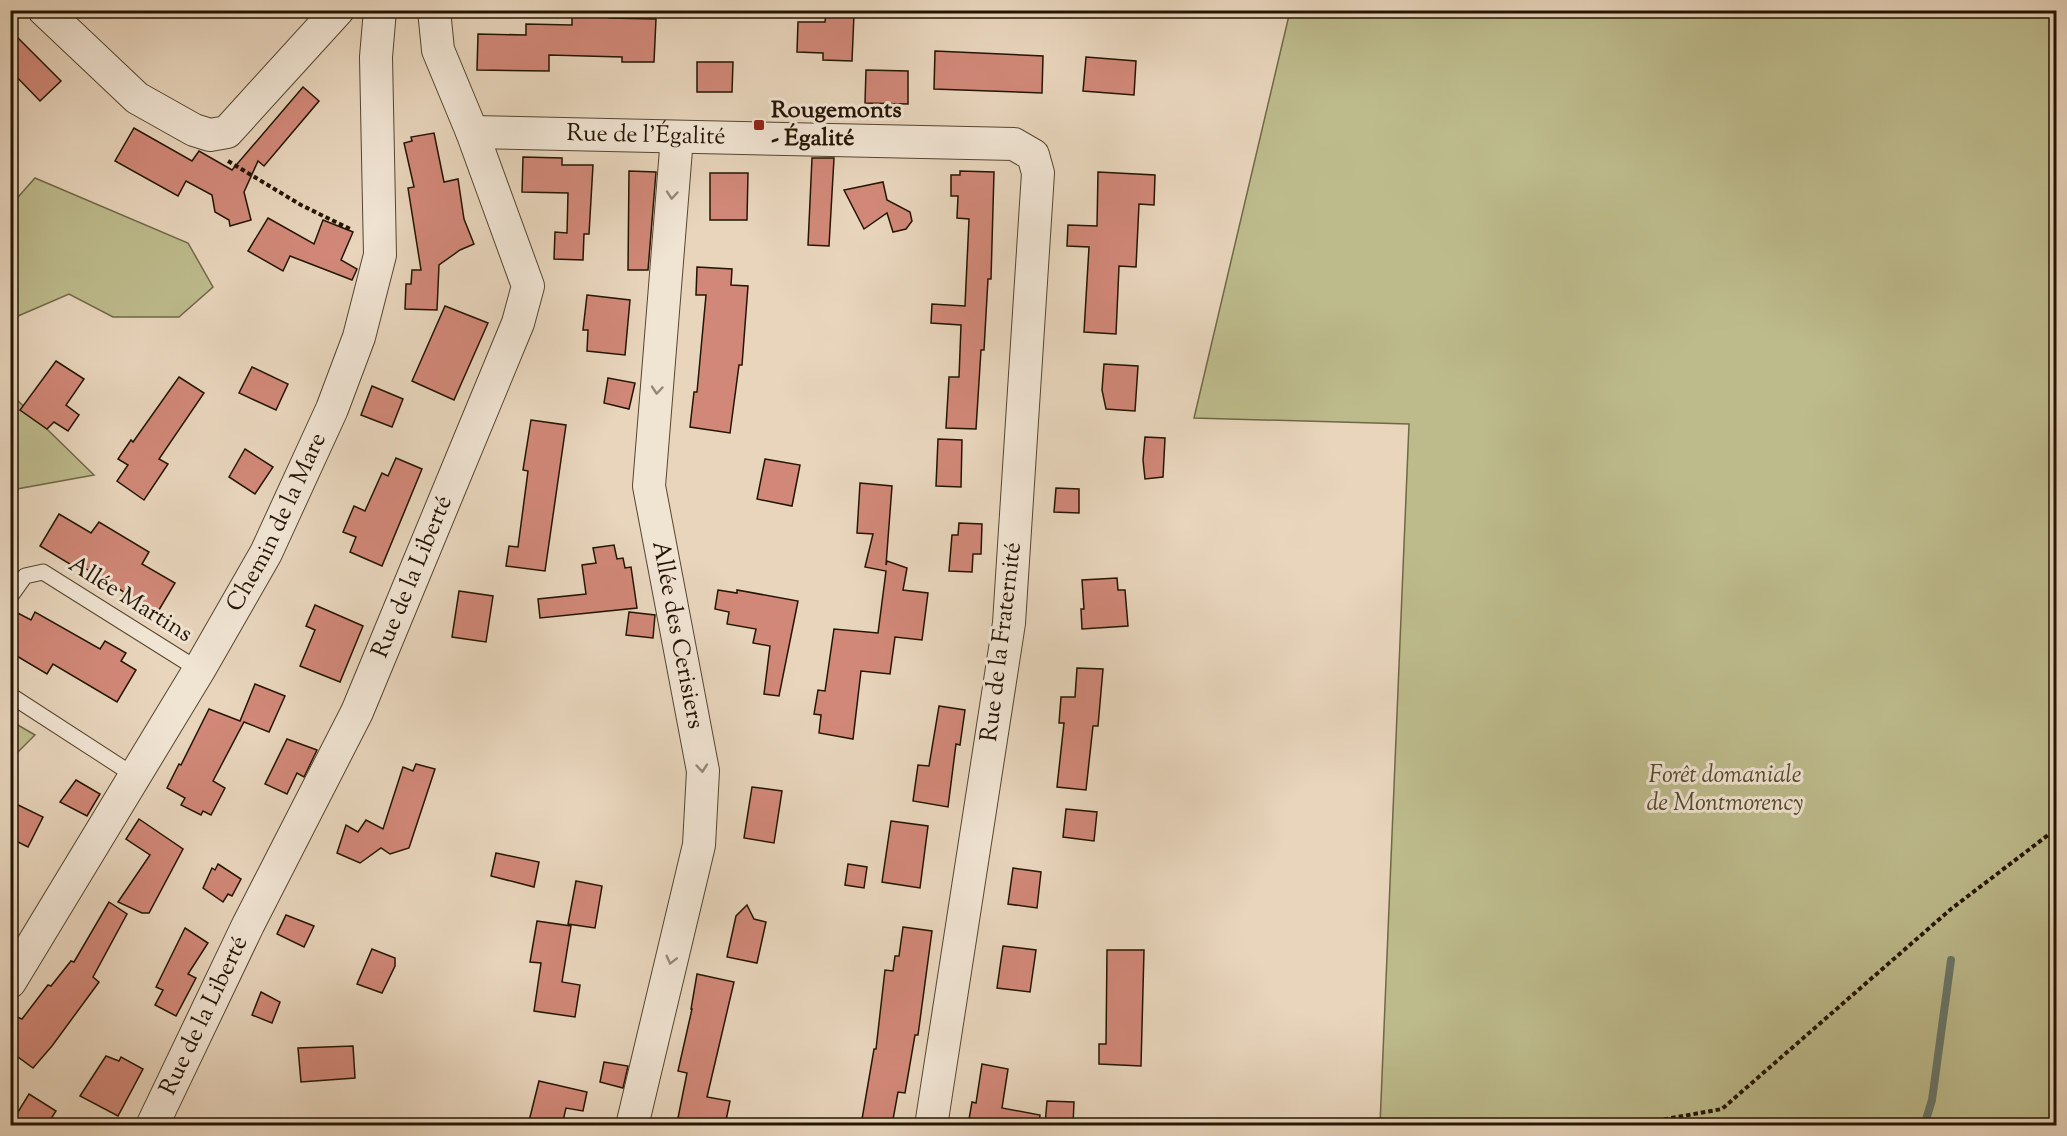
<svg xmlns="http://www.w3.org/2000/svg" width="2067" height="1136" viewBox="0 0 2067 1136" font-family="'Sorts Mill Goudy',serif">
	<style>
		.green { fill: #bdbb8c; stroke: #706847; stroke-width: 1.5 }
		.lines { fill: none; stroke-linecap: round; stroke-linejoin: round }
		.stream { stroke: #69776b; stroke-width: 8 }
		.building { fill: #d18878; stroke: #241502; stroke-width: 1.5 }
		.service-casing { stroke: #554530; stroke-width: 17 }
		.minor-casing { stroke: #554530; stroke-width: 34 }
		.path { stroke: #241502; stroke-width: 4; stroke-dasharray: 4.5 3; stroke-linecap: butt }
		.service { stroke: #f0e4d3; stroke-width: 15 }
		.minor { stroke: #f0e4d3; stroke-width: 32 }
		.oneway { stroke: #948775 }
		.poi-dot { fill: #8f2418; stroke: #f0e4d3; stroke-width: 2 }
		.labels { text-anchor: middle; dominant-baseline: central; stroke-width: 6; stroke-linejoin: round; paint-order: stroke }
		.poi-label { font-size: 24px; font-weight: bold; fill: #241502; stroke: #f0e4d3; text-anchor: start }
		.street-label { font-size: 24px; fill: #241502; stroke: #f0e4d3 }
		.park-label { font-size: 24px; font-style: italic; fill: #52472b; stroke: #f0e4d3 }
	</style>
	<rect width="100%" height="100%" fill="#e8d5bc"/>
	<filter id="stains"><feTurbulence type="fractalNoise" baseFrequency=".00333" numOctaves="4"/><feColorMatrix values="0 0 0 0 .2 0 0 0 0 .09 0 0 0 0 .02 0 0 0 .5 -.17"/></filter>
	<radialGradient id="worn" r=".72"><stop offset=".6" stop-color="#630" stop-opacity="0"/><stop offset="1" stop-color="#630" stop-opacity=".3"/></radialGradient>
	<!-- green -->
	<g class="green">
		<polygon points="1290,11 2056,11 2056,1125 1380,1125 1409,424 1194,418"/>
		<polygon points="35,178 188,243 213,287 179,317 113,317 69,294 11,319 11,205"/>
		<polygon points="11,394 94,475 11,490"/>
		<polygon points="11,721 35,735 11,759"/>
	</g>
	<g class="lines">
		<!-- stream -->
		<polyline class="stream" points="1924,1126 1932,1100 1951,960"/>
	</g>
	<!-- building -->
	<g class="building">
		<polygon points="572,10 609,10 609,18 656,19 654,62 622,62 622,57 549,55 549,71 477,70 478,34 526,35 526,24 572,25"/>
		<polygon points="826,13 854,14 852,61 823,60 823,53 797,52 798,22 825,22"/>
		<polygon points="10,30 61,81 40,101 10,70"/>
		<polygon points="935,51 1043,56 1042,93 934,89"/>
		<polygon points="1086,57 1136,61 1134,95 1083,91"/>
		<polygon points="697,62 733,62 732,92 697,92"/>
		<polygon points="866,70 908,71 908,104 865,103"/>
		<polygon points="303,87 319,101 264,166 258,161 244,192 251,220 230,226 229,220 215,212 212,195 186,181 178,196 115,161 134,128 192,161 199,151 232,170"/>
		<polygon points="434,133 444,182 458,179 464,219 474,244 460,250 439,265 437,310 405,309 406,284 411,284 412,270 421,270 408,188 414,187 404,143 412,141 411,137"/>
		<polygon points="523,157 562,158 562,165 593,165 589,234 584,234 583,260 554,259 555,232 567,233 568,193 522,192"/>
		<polygon points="812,158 834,158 829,246 808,245"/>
		<polygon points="629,171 656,172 648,270 628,270"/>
		<polygon points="960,171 994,172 991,279 988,279 984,350 981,350 976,429 946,428 949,377 959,377 961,325 931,323 932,304 965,306 969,219 957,218 958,196 951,196 951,175 960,175"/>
		<polygon points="1098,172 1155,175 1154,205 1139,204 1136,267 1119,266 1116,334 1084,332 1089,247 1067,246 1068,225 1097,226"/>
		<polygon points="710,173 748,173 747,220 710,220"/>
		<polygon points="883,182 887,200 910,212 912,221 906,229 893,232 887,213 864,229 844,190"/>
		<polygon points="268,218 314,244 323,220 353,232 341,260 357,269 352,280 290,256 283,271 248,251"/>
		<polygon points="697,267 732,269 731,285 748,286 742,365 739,365 730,433 690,427 694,392 697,392 706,295 696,295"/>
		<polygon points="587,295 630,300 625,355 587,351 588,330 583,330"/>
		<polygon points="445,306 488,323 454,400 412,381"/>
		<polygon points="56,361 84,379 66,405 79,415 68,431 54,422 47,429 20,410"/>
		<polygon points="1104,364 1138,366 1135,411 1106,409 1102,390"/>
		<polygon points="252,367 288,384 276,410 239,393"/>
		<polygon points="179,377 204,393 159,459 168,464 144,500 117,481 128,465 118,459 131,440 133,442"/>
		<polygon points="608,378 635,383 629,409 604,403"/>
		<polygon points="372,386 403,399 392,427 361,415"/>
		<polygon points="531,420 566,425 545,571 506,566 509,546 518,547 528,471 523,470"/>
		<polygon points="1145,437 1165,438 1163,477 1145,479 1143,460"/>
		<polygon points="938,439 962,440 961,487 936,486"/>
		<polygon points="245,449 273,467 255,494 229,477"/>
		<polygon points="396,458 422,469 382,566 350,552 356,537 343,532 354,506 365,511 382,473 388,476"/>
		<polygon points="765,459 800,465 792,506 757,499"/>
		<polygon points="860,483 892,486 886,565 887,561 907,568 903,590 928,593 922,640 895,637 890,674 861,671 853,739 819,733 821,715 814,714 818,690 825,691 834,629 878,633 886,571 865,567 873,534 857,533"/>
		<polygon points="1056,488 1079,489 1079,513 1054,512"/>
		<polygon points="59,514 91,533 99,522 149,552 142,564 175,583 156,615 122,595 124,592 75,562 73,566 40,546"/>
		<polygon points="959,523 982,524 981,554 973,554 972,572 949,571 952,535 958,535"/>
		<polygon points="614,545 617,559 623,558 625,568 631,567 637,608 540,618 538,599 586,594 582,565 596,563 593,548"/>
		<polygon points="1117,578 1118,590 1125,590 1128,626 1082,629 1081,609 1084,609 1082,580"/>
		<polygon points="718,590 737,593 737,590 798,601 779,696 764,694 770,646 753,643 756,629 727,624 729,612 715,609"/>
		<polygon points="459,591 493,596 486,642 452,637"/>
		<polygon points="315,605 363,626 340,682 300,666 315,630 306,626"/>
		<polygon points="10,609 31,620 35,612 100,649 105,641 126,653 121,661 136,670 117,702 53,664 47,674 10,652"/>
		<polygon points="629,612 655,615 653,638 626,635"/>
		<polygon points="1077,668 1103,669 1098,726 1093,726 1086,790 1057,787 1064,723 1059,723 1061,697 1075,697"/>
		<polygon points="255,684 285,696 269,732 244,722 213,781 225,788 211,815 203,811 201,815 181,805 185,798 167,788 179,764 181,765 209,709 240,721"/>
		<polygon points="939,706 965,710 960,745 956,744 948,807 913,801 918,765 929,766"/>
		<polygon points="287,739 317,750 304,777 297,773 287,794 265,784"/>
		<polygon points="416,764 435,769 409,848 390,854 381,848 360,863 337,853 346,825 358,832 366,820 383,829 403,767 413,771"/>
		<polygon points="76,780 100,794 87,816 60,802"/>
		<polygon points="752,787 782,791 774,843 744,838"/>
		<polygon points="10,801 43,817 28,847 10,838"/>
		<polygon points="1066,809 1097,812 1094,841 1063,837"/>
		<polygon points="139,819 183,849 149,913 142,913 118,902 150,855 126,839"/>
		<polygon points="891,821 928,826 920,888 882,882"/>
		<polygon points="496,853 539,862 534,887 491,876"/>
		<polygon points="218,864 241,879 232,896 228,894 223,902 203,888 212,868 215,870"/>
		<polygon points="848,864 867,867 864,888 845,885"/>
		<polygon points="1013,868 1041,872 1037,908 1008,904"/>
		<polygon points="576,881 602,886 595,928 568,924"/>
		<polygon points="109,902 127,914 93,977 99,982 52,1046 33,1068 10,1051 10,1014 22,1019 48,985 51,986 71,961 74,962"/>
		<polygon points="747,905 754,919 766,922 757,963 727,957 736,916"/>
		<polygon points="286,915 314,926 304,947 277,934"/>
		<polygon points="537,921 571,926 562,982 580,985 575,1017 534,1011 541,963 530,962"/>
		<polygon points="903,927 932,931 918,1035 915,1035 905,1093 898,1092 892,1125 861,1125 874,1049 876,1049 885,970 893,971 895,956 899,956"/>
		<polygon points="185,928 208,943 188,974 196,978 176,1016 155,1005 163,990 156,987"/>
		<polygon points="1003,946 1036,950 1030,992 997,988"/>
		<polygon points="372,949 395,958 395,966 382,993 357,984"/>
		<polygon points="1107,950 1144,950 1141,1066 1099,1064 1099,1044 1106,1044"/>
		<polygon points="697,974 734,982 707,1097 730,1101 725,1125 713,1125 678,1118 687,1073 678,1071 692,1009 691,1009"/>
		<polygon points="261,992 280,1002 272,1023 252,1015"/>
		<polygon points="353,1046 355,1078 301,1082 298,1048"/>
		<polygon points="106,1056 119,1061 121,1057 143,1069 118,1116 80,1096"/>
		<polygon points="604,1062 628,1066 623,1088 600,1082"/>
		<polygon points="982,1064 1008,1069 1002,1108 1040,1115 1039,1125 968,1125 972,1102 976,1103"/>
		<polygon points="539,1081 587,1092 583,1111 566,1108 562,1125 528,1125"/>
		<polygon points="29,1094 56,1111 47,1125 10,1125"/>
		<polygon points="1047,1101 1074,1102 1073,1125 1045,1125"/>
	</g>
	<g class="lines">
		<defs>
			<g id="service">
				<polyline points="10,597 25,576 43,572 199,670"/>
				<polyline points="10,695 135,776"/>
			</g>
			<g id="minor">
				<polyline points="44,10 137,98 194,130 210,135 227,132 338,10"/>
				<path id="s1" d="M 472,132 L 1014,144 L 1033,155 L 1038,173 L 1009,623 L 931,1126"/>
				<path id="s2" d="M 10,982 L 199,670 L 266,553 L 332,409 L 359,337 L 380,255 L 376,57 L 380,10"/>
				<path id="s3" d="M 152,1126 L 248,925 L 357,712 L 518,323 L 528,286 L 472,132 L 438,50 L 434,10"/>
				<polyline points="632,1126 699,845 703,771 649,486 677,137"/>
			</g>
		</defs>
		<!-- service casing -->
		<use href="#service" class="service-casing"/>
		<!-- minor casing -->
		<use href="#minor" class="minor-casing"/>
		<!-- path -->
		<g class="path">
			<polyline points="228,161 301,205 352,230"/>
			<polyline points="1627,1126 1722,1109 1951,909 2056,829"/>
		</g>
		<!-- service -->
		<use href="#service" class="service"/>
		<!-- minor -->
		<use href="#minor" class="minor"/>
	</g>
	<!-- one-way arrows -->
	<defs><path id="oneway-chevron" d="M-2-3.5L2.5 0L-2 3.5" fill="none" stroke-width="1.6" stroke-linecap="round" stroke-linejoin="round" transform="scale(1.5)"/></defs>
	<g class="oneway">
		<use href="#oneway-chevron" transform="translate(672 195) rotate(95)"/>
		<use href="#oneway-chevron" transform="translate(657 390) rotate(95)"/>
		<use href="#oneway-chevron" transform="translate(702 768) rotate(85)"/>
		<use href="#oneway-chevron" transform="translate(671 960) rotate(104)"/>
	</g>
	<!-- markers -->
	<rect class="poi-dot" x="753" y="119" width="12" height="12" rx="3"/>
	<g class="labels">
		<!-- poi labels -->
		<g class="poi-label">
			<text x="771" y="111">Rougemonts<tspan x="771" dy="28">- Égalité</tspan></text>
		</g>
		<!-- street labels -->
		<g class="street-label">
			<text stroke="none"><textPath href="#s1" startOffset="174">Rue de l'Égalité</textPath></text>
			<text stroke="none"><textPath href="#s2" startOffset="532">Chemin de la Mare</textPath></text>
			<text stroke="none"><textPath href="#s3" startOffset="608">Rue de la Liberté</textPath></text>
			<text transform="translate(130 600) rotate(32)">Allée Martins</text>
			<text transform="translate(677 635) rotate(79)">Allée des Cerisiers</text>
			<text transform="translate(1002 642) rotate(-83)">Rue de la Fraternité</text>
			<text stroke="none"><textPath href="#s3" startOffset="122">Rue de la Liberté</textPath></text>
		</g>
		<!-- park labels -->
		<g class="park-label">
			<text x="1725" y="776">Forêt domaniale<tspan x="1725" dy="28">de Montmorency</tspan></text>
		</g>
	</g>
	<!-- margin -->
	<rect width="2067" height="1136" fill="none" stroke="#e8d5bc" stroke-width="36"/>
	<rect x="12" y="12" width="2043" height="1112" fill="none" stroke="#241502" stroke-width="3"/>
	<rect x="18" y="18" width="2031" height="1100" fill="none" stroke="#241502" stroke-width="1.5"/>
	<rect width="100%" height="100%" filter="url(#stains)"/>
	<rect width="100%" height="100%" fill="url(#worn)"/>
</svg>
